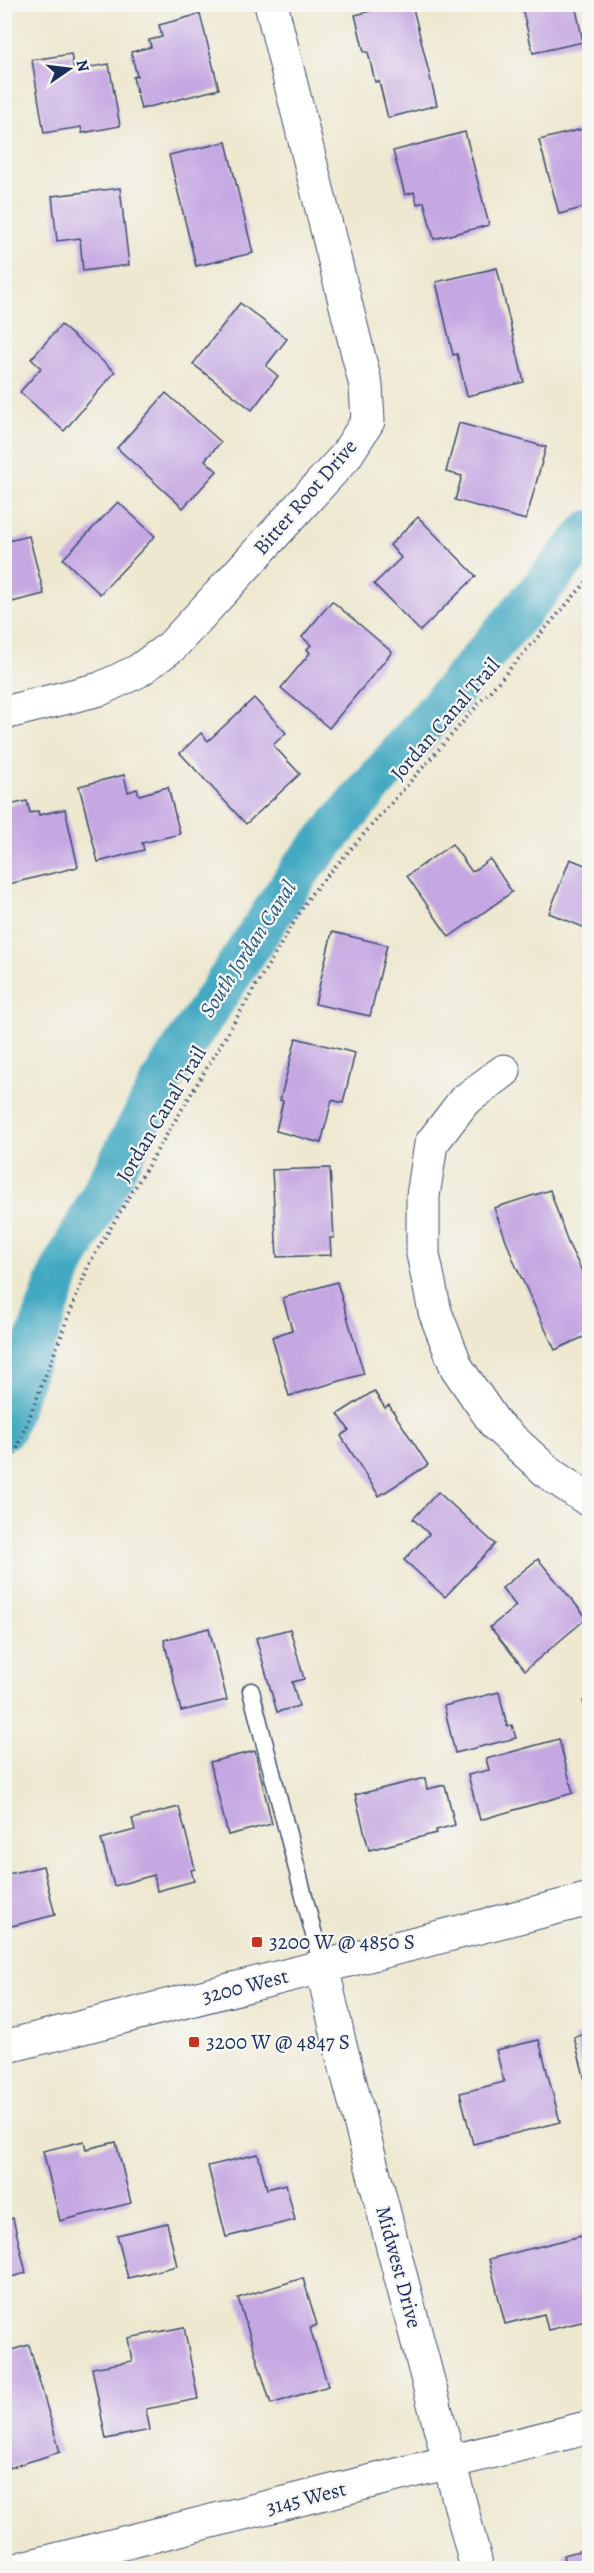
<svg xmlns="http://www.w3.org/2000/svg" width="594" height="2573" viewBox="0 0 594 2573" font-family="Alegreya,serif">
	<style>
		.lines { fill: none; stroke-linecap: round; stroke-linejoin: round }
		.canal { stroke: #42a9c2; stroke-width: 42 }
		.building { fill: #c5a7e2 }
		.service-casing { stroke: #3b4b6f; stroke-width: 19 }
		.minor-casing { stroke: #3b4b6f; stroke-width: 35 }
		.tertiary-casing { stroke: #3b4b6f; stroke-width: 35 }
		.path { stroke: #3b4b6f; stroke-width: 4; stroke-dasharray: 1.5 4.5; stroke-linecap: butt }
		.service { stroke: #fff; stroke-width: 16 }
		.minor { stroke: #fff; stroke-width: 33 }
		.tertiary { stroke: #fff; stroke-width: 33 }
		.poi-dot { fill: #c8321e; stroke: #f6f6f2; stroke-width: 2 }
		.labels { text-anchor: middle; dominant-baseline: central; stroke-width: 4.5; stroke-linejoin: round; paint-order: stroke }
		.street-label { font-size: 21px; fill: #1b2f5e; stroke: #f6f6f2 }
		.poi-label { font-size: 21px; fill: #1b2f5e; stroke: #f6f6f2; text-anchor: start }
		.water-label { font-size: 22px; font-style: italic; fill: #295a81; stroke: #f6f6f2 }
	</style>
	<rect width="100%" height="100%" fill="#f6f6f2"/>
	<filter id="ink" filterUnits="userSpaceOnUse"><feTurbulence type="fractalNoise" baseFrequency=".0167" numOctaves="2"/><feDisplacementMap in="SourceGraphic" scale="12" xChannelSelector="R" yChannelSelector="G"/><feConvolveMatrix kernelMatrix="1 2 1 2 8 2 1 2 1" color-interpolation-filters="sRGB"/></filter>
	<filter id="wash" filterUnits="userSpaceOnUse"><feTurbulence type="fractalNoise" baseFrequency=".008" numOctaves="4" result="noise"/><feDisplacementMap in="SourceGraphic" scale="24" xChannelSelector="R" yChannelSelector="G"/><feGaussianBlur stdDeviation="1.35" result="paint"/><feColorMatrix in="noise" values="0 0 0 0 0 0 0 0 0 0 0 0 0 0 0 0 0 1.4 0 .05"/><feComposite in="paint" operator="in"/></filter>
	<g filter="url(#wash)">
		<rect width="100%" height="100%" fill="#eee8d0"/>
		<g class="lines">
			<!-- canal -->
			<polyline class="canal" points="4,1429 61,1271 165,1075 301,869 590,531"/>
		</g>
		<g id="blocks">
			<!-- building -->
			<g class="building">
				<polygon points="399,4 412,4 437,105 388,118 379,81 375,82 368,52 364,52 355,15"/>
				<polygon points="521,4 575,4 583,42 533,53"/>
				<polygon points="200,14 219,89 141,109 133,77 137,76 131,52 151,47 149,40 162,37 159,25"/>
				<polygon points="71,54 74,70 109,64 120,126 82,133 81,127 44,133 32,60"/>
				<polygon points="590,127 590,206 559,214 539,140"/>
				<polygon points="465,132 489,225 434,239 424,202 417,204 414,192 405,195 393,151"/>
				<polygon points="226,142 253,253 196,266 169,155"/>
				<polygon points="120,188 129,265 83,271 80,238 57,241 52,196"/>
				<polygon points="497,268 524,382 467,396 457,354 453,355 436,282"/>
				<polygon points="240,303 287,339 266,366 278,376 252,410 193,364"/>
				<polygon points="61,325 115,372 64,431 20,392 41,368 31,359"/>
				<polygon points="166,393 221,442 205,460 217,471 183,508 117,448"/>
				<polygon points="459,423 546,447 526,520 455,500 462,476 446,472"/>
				<polygon points="118,502 155,536 100,594 63,559"/>
				<polygon points="418,517 476,576 420,631 374,584 401,558 390,545"/>
				<polygon points="29,536 44,594 4,604 4,542"/>
				<polygon points="332,601 392,652 329,728 281,688 310,653 307,649 311,645 302,637"/>
				<polygon points="254,698 286,733 273,745 300,774 246,824 180,753 201,733 208,741"/>
				<polygon points="124,775 128,792 137,789 139,795 168,787 180,834 142,843 144,850 98,862 79,786"/>
				<polygon points="27,801 30,813 38,811 39,815 65,809 78,867 5,885 5,806"/>
				<polygon points="452,844 472,872 490,859 512,892 449,937 407,876"/>
				<polygon points="570,859 590,867 590,930 549,913"/>
				<polygon points="332,932 387,945 370,1016 315,1004"/>
				<polygon points="296,1038 355,1053 343,1103 332,1100 321,1143 276,1131 283,1101 280,1100"/>
				<polygon points="330,1168 334,1238 330,1238 331,1255 277,1257 272,1170"/>
				<polygon points="550,1190 568,1243 590,1287 590,1313 587,1314 590,1320 590,1334 555,1350 515,1264 494,1208"/>
				<polygon points="337,1282 364,1374 289,1396 272,1337 292,1330 283,1298"/>
				<polygon points="374,1391 385,1408 389,1405 428,1465 379,1496 341,1436 349,1430 338,1414"/>
				<polygon points="438,1492 495,1544 445,1597 404,1560 429,1534 413,1519"/>
				<polygon points="538,1559 587,1618 525,1670 490,1627 516,1606 502,1588"/>
				<polygon points="209,1628 227,1700 181,1711 164,1640"/>
				<polygon points="290,1629 304,1679 292,1682 299,1706 277,1712 256,1638"/>
				<polygon points="499,1692 507,1726 512,1725 516,1738 455,1753 444,1706"/>
				<polygon points="590,1699 590,1720 589,1720 583,1701"/>
				<polygon points="559,1739 573,1793 480,1820 468,1775 489,1770 486,1759"/>
				<polygon points="255,1751 272,1824 228,1835 210,1762"/>
				<polygon points="425,1778 427,1789 445,1785 455,1825 436,1830 437,1833 369,1850 355,1795"/>
				<polygon points="179,1807 195,1869 191,1870 194,1881 157,1891 154,1875 114,1886 101,1839 135,1830 132,1819"/>
				<polygon points="43,1866 55,1915 4,1928 4,1875"/>
				<polygon points="590,2033 590,2088 587,2088 574,2037"/>
				<polygon points="539,2040 560,2122 473,2144 460,2093 504,2082 496,2050"/>
				<polygon points="84,2141 86,2149 116,2142 131,2203 60,2221 43,2151"/>
				<polygon points="258,2154 267,2189 286,2184 295,2220 226,2237 208,2166"/>
				<polygon points="4,2213 7,2220 13,2218 26,2273 4,2279"/>
				<polygon points="167,2223 177,2266 128,2278 117,2235"/>
				<polygon points="581,2236 590,2269 590,2320 548,2330 544,2314 505,2324 489,2259"/>
				<polygon points="303,2278 317,2325 310,2328 328,2386 271,2404 238,2298"/>
				<polygon points="184,2327 198,2399 146,2409 150,2430 106,2439 92,2368 132,2361 128,2338"/>
				<polygon points="29,2345 60,2452 9,2468 4,2450 4,2352"/>
				<polygon points="590,2548 590,2568 567,2568 564,2555"/>
			</g>
		</g>
	</g>
	<g filter="url(#ink)">
		<use href="#blocks" fill-opacity="0" stroke="#3b4b6f" stroke-width="1.5"/>
		<g class="lines">
			<defs>
				<polyline id="service" points="251,1691 322,1966"/>
				<g id="minor">
					<polyline points="4,713 100,689 138,671 172,646 345,457 368,421 366,386 271,4"/>
					<polyline points="504,1071 464,1101 431,1144 423,1196 423,1254 435,1312 457,1368 496,1425 550,1474 590,1501"/>
					<polyline points="322,1966 339,2041 477,2568"/>
					<polyline points="23,2568 590,2427"/>
				</g>
				<polyline id="tertiary" points="4,2047 590,1899"/>
			</defs>
			<!-- service casing -->
			<use href="#service" class="service-casing"/>
			<!-- minor casing -->
			<use href="#minor" class="minor-casing"/>
			<!-- tertiary casing -->
			<use href="#tertiary" class="tertiary-casing"/>
			<!-- path -->
			<polyline class="path" points="4,1482 89,1264 311,894 590,578"/>
			<!-- service -->
			<use href="#service" class="service"/>
			<!-- minor -->
			<use href="#minor" class="minor"/>
			<!-- tertiary -->
			<use href="#tertiary" class="tertiary"/>
		</g>
	</g>
	<!-- markers -->
	<g class="poi-dot">
		<rect x="251" y="1936" width="12" height="12" rx="3"/>
		<rect x="188" y="2036" width="12" height="12" rx="3"/>
	</g>
	<g class="labels">
		<!-- street labels -->
		<g class="street-label">
			<text transform="translate(305 497) rotate(-49)">Bitter Root Drive</text>
			<text transform="translate(445 719) rotate(-49)">Jordan Canal Trail</text>
			<text transform="translate(161 1114) rotate(-59)">Jordan Canal Trail</text>
			<text transform="translate(245 1986) rotate(-14)">3200 West</text>
			<text transform="translate(399 2267) rotate(75)">Midwest Drive</text>
			<text transform="translate(306 2498) rotate(-14)">3145 West</text>
		</g>
		<!-- poi labels -->
		<g class="poi-label">
			<text x="269" y="1942">3200 W @ 4850 S</text>
			<text x="206" y="2042">3200 W @ 4847 S</text>
		</g>
		<!-- water labels -->
		<g class="water-label">
			<text transform="translate(248 949) rotate(-57)">South Jordan Canal</text>
		</g>
	</g>
	<!-- margin -->
	<rect width="594" height="2573" fill="none" stroke="#f6f6f2" stroke-width="24"/>
	<!-- north arrow -->
	<g transform="translate(69 69) rotate(76)" stroke="#f6f6f2" stroke-width="4.5" paint-order="stroke">
	<path d="M0-4.5L10 22L0 15L-10 22Z" fill="#1b2f5e"/>
	<text y="-9" font-size="16" font-weight="bold" text-anchor="middle" fill="#1b2f5e">N</text>
	</g>
</svg>
